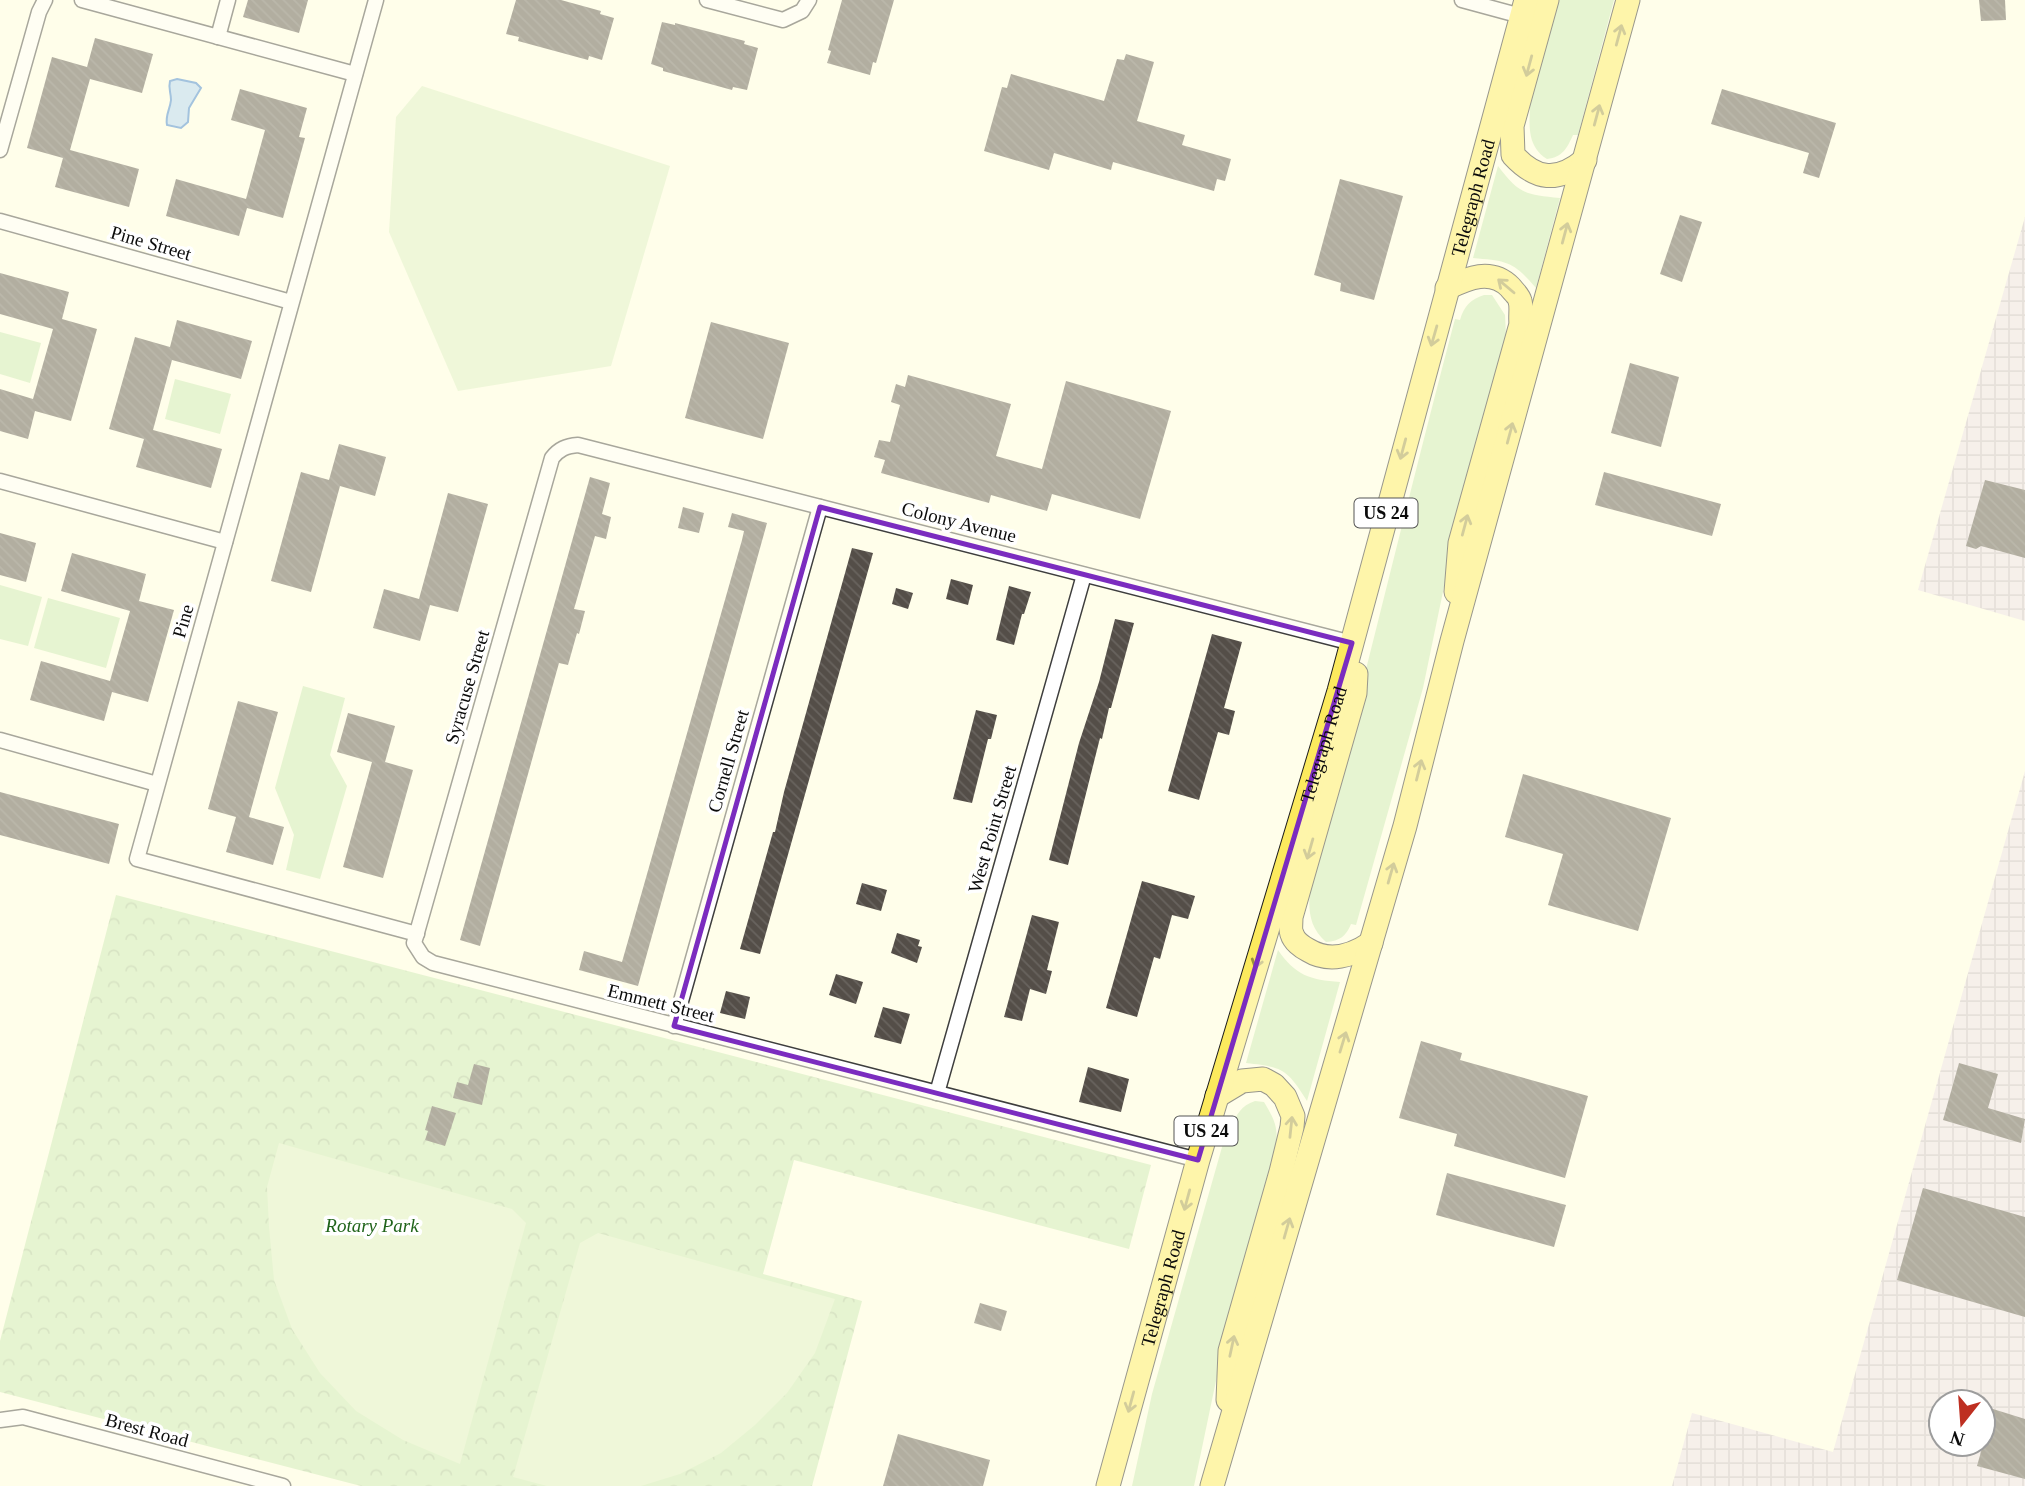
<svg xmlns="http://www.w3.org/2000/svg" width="2025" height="1486" viewBox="0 0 2025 1486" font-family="'Times New Roman',serif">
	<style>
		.industrial { fill: url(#industrial-grid); fill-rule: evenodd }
		.grass { fill: #c8e9b3 }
		.park { fill: url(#park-crowns) }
		.pitch { fill: #dcf0c5 }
		.water { fill: #aed2f7; stroke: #337cd0; stroke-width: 2 }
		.building { fill: url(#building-back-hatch) }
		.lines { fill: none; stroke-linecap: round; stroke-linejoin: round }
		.minor-casing { stroke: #3e3e3e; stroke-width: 17 }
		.primary-casing { stroke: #1c1c1c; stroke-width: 25 }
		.minor { stroke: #fff; stroke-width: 14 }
		.primary { stroke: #fcea5d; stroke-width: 23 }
		.oneway { stroke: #9c913c }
		.marked { fill: none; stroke: #7b2cbf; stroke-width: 5; stroke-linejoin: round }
		.labels { text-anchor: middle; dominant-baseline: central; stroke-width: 7; stroke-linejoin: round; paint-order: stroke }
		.shield { fill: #fff; stroke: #545454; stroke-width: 2 }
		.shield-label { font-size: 18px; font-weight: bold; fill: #0b0b0b }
		.street-label { font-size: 19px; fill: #0b0b0b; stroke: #fff }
		.park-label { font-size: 19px; font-style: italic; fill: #21641b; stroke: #fff }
	</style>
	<defs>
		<pattern id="industrial-grid" width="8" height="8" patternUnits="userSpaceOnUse" patternTransform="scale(1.75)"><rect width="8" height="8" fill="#ebdfeb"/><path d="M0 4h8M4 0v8" fill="none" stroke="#c8bec8"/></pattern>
		<pattern id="park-crowns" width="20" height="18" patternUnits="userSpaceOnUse" patternTransform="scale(1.75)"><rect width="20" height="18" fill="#c8e9b3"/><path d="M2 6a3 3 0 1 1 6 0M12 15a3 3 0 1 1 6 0" fill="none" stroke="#aac699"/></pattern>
		<pattern id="building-back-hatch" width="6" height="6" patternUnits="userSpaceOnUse" patternTransform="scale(1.75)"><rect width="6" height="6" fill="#544e48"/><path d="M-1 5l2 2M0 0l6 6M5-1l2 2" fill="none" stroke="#68635e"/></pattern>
	</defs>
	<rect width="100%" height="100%" fill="#fffeea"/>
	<!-- industrial -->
	<g class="industrial">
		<polygon points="2025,217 2025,621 1918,590"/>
		<path d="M 2025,771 L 2025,1486 L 1672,1486 L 1692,1413 L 1833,1452 ZM 1941,1402 L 1983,1402 L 1983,1444 L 1941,1444 Z"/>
	</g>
	<!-- grass -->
	<g class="grass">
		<path d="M 1554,0 L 1614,0 L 1578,135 L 1573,135 C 1567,148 1563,157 1547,159 C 1528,147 1529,128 1530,107 L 1525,106 Z"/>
		<path d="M 1498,166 C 1519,194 1526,195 1560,198 L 1536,288 C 1513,261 1507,261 1473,258 Z"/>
		<path d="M 1484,295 L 1492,295 L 1505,315 L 1506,335 L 1451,553 L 1423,688 L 1356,925 L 1351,924 C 1346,936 1340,941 1326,942 C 1309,927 1308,910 1310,888 C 1360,699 1405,508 1455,319 L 1460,320 C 1464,306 1471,299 1484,295 Z"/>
		<polygon points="0,332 41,343 30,383 0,374"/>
		<polygon points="175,379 231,394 220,434 165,419"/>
		<polygon points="0,585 42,597 28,646 0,639"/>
		<polygon points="48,598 120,618 106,668 34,648"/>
		<polygon points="303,686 345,698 330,755 347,786 320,879 286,870 294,835 275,788"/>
		<path d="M 1278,950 C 1295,975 1310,980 1340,982 L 1307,1101 C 1287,1069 1283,1067 1246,1063 Z"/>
		<path d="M 1255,1101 L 1264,1102 C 1276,1122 1279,1129 1275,1153 L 1217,1376 L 1194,1486 L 1132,1486 L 1152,1394 L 1228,1126 L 1232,1128 C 1236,1114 1241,1106 1255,1101 Z"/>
	</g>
	<!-- park -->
	<polygon class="park" points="116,895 1151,1165 1129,1249 794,1160 763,1274 862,1301 812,1486 361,1486 0,1392 0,1341"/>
	<!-- pitch -->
	<g class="pitch">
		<polygon points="422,86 670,166 611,366 458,391 389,232 396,117"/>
		<polygon points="279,1143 512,1209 526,1223 460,1464 403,1440 356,1411 320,1373 292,1329 274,1280 269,1227 267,1187"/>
		<polygon points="598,1233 835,1299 815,1353 787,1393 755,1425 721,1453 680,1474 641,1486 547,1486 513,1477 580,1243"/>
	</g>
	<!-- water -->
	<path class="water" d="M 177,79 L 196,83 L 201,88 L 189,108 L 188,122 L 181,128 L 167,125 C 165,115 170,110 171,100 C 171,92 168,89 170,81 Z"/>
	<!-- building -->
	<g class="building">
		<polygon points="248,0 308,0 299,33 243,17"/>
		<polygon points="516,0 561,0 601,11 600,14 614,18 602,60 589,56 588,60 518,41 519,37 506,34"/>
		<polygon points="842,0 894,0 876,63 873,62 870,75 827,63 831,51 828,50"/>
		<polygon points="1979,0 2005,0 2006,20 1981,21"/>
		<polygon points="662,22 675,25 675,23 745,41 744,44 758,48 747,90 733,87 732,90 663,71 663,68 651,64"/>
		<polygon points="95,38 153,54 142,93 90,79 70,150 139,169 129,207 55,187 63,158 27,148 52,57 87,67"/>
		<polygon points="1126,54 1154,62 1137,121 1185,135 1182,145 1231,159 1225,181 1217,179 1214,191 1113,162 1111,170 1054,153 1049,170 984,151 1002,87 1007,88 1011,74 1104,101 1117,59 1124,60"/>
		<polygon points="240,89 307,108 299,137 305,138 283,218 247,208 239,236 166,216 176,179 246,199 265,130 231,120"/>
		<polygon points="1722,89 1836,123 1819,178 1803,173 1809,153 1711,124"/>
		<polygon points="1340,179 1403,196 1374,300 1340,291 1341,283 1314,275"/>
		<polygon points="1680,215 1702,222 1682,282 1660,274"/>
		<polygon points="0,273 69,292 62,319 97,329 71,421 35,411 28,439 0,431 0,389 33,399 53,329 0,314"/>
		<polygon points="177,320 252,341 241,379 172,360 153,430 222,449 211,488 136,467 144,439 109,429 135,337 170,347"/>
		<polygon points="711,322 789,343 763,439 685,418"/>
		<polygon points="1630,363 1679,377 1661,447 1611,433"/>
		<polygon points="908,375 1011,404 996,456 1042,469 1066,381 1171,411 1140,519 1052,494 1047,511 991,495 989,503 881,473 885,460 874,457 879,440 890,442 900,405 891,402 896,384 905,387"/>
		<polygon points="339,444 386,457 375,496 340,486 311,592 271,581 301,472 329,480"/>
		<polygon points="1604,472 1721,504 1712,536 1595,505"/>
		<polygon points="590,477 610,483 602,514 611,517 606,539 595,536 574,609 585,611 579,634 577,633 568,665 559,663 480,946 460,940"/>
		<polygon points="1985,480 2025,490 2025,558 1981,546 1976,549 1966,546"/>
		<polygon points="448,493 488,504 458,612 430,605 420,641 373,628 384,589 419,599"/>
		<polygon points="683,507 704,513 699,533 678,528"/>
		<polygon points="732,513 767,523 638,986 579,970 584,951 622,962 742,540 744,531 728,527"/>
		<polygon points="0,533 36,543 26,582 0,575"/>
		<polygon points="852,548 873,553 760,954 740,949 773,832 775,832 784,792"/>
		<polygon points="72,553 146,574 139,601 174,610 148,702 112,692 104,721 30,700 41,661 110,681 130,611 61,591"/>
		<polygon points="951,579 973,585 968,605 946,599"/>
		<polygon points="1009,586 1031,592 1024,614 1022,614 1014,645 996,640"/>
		<polygon points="896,588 913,593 908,609 892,604"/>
		<polygon points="1115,619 1134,623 1111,708 1109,708 1102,739 1100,738 1068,865 1049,860 1079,743 1099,682"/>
		<polygon points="1212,634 1242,642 1224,708 1235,711 1229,735 1218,732 1199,800 1168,791"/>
		<polygon points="238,701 278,712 249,817 284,827 273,865 226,852 236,817 208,809"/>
		<polygon points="976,710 997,715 991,739 988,739 972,803 953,799"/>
		<polygon points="348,713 395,726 385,762 413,770 383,878 343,867 372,762 337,752"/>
		<polygon points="1523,774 1671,818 1638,931 1548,905 1563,854 1505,837"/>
		<polygon points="0,792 119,824 109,864 0,835"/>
		<polygon points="1142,881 1195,896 1188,919 1172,915 1160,959 1154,957 1137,1017 1106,1008"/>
		<polygon points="862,883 887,890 881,911 856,904"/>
		<polygon points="1032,915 1059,922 1047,970 1052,971 1046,994 1030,989 1022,1021 1004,1017"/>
		<polygon points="897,933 920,940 918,946 922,947 917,963 891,953"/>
		<polygon points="836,974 863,982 856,1004 829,995"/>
		<polygon points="726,991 750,997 745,1019 720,1013"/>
		<polygon points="883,1007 910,1014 901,1044 874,1037"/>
		<polygon points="1421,1041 1462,1053 1460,1060 1588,1096 1565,1178 1454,1146 1457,1134 1399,1118"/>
		<polygon points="1959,1063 1998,1074 1988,1108 2025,1119 2021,1143 1943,1120"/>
		<polygon points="474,1064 490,1068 482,1105 453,1098 457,1082 468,1085"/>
		<polygon points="1088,1067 1129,1079 1121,1112 1079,1102"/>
		<polygon points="432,1106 456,1113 445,1146 425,1140 428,1131 425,1130"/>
		<polygon points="1447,1173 1566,1205 1554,1247 1436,1215"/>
		<polygon points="1923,1188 2025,1217 2025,1317 1897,1280"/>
		<polygon points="980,1303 1007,1311 1001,1331 974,1323"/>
		<polygon points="1993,1409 2025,1419 2025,1479 1977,1466"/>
		<polygon points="898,1434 990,1460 983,1486 883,1486"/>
	</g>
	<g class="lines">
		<defs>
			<g id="minor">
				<polyline points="82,0 355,74"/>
				<polyline points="376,0 137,859 417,934"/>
				<polyline points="707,0 783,20 802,11 809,0"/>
				<polyline points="1462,0 1521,16"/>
				<polyline points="218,37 228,0"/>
				<polyline points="0,150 39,12 45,0"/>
				<polyline points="0,221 291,302"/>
				<polyline points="0,481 225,542"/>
				<polyline points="0,740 157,784"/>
				<polyline points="674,1026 820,507"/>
				<polyline points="937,1093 1084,575"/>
				<path d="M 1198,1160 L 433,963 L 423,957 L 414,943 L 552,458 C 559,449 566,446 578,445 L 1352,643"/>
				<polyline points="0,1420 23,1417 283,1486"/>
			</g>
			<g id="primary">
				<path d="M 1547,0 L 1512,126 L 1513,155 C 1536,180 1557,183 1585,160"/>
				<path d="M 1447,288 C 1468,278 1491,268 1510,287 C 1513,291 1519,296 1520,301 C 1522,307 1520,317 1521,324 L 1460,543 L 1456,592"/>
				<path d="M 1356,674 L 1355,693 L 1291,917 C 1291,922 1290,930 1292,934 C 1294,941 1302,947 1308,950 C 1329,963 1352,956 1371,943"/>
				<polyline points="1217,1096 1242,1081 1263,1079 1274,1085 1285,1097 1293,1116 1292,1127 1281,1172 1230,1351 1228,1400"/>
				<path id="s1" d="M 1108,1486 L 1198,1160 L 1339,691 L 1526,0"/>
				<polyline points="1212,1486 1405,826 1452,641 1628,0"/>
			</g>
		</defs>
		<!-- minor casing -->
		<use href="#minor" class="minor-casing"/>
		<!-- primary casing -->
		<use href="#primary" class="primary-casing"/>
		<!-- minor -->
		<use href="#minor" class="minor"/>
		<!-- primary -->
		<use href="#primary" class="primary"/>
	</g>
	<!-- one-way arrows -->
	<defs><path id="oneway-shaft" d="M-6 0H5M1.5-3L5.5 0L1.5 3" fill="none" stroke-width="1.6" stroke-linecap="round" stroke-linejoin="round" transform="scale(1.75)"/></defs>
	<g class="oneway">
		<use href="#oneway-shaft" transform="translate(1619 35) rotate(-75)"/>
		<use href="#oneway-shaft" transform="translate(1529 66) rotate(105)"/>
		<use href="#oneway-shaft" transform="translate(1597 115) rotate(-75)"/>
		<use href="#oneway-shaft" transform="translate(1565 233) rotate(-75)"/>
		<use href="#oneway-shaft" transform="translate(1506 286) rotate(-140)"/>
		<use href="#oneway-shaft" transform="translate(1434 336) rotate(106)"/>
		<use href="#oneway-shaft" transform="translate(1510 433) rotate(-75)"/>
		<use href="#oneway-shaft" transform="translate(1403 449) rotate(105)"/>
		<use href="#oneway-shaft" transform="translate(1465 525) rotate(-75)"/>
		<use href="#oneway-shaft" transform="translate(1419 770) rotate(-76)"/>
		<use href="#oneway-shaft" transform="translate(1310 849) rotate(106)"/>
		<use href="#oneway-shaft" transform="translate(1391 873) rotate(-74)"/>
		<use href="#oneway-shaft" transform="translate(1258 958) rotate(107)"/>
		<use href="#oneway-shaft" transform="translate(1343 1042) rotate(-73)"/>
		<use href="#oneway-shaft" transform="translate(1291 1127) rotate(-84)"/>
		<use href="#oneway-shaft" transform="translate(1187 1200) rotate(105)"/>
		<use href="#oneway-shaft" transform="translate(1287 1228) rotate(-74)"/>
		<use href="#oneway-shaft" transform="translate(1232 1346) rotate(-78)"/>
		<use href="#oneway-shaft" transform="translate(1131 1402) rotate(105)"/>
	</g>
	<!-- marked area -->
	<path d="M0 0H2025V1486H0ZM 820,507 L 1352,643 L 1198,1160 L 674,1026 Z" fill="#fffeea" fill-opacity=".55" fill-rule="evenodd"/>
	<path class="marked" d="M 820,507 L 1352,643 L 1198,1160 L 674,1026 Z"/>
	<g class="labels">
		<!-- shield labels -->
		<g class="shield">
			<rect x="1354.5" y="498.5" width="63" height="29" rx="5"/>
			<rect x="1174.5" y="1116.5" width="63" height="29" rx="5"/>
		</g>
		<g class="shield-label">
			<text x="1386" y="513">US 24</text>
			<text x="1206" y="1131">US 24</text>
		</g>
		<!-- street labels -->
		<g class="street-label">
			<text stroke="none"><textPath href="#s1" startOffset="1339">Telegraph Road</textPath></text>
			<text transform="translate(151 243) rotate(16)">Pine Street</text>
			<text transform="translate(959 522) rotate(14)">Colony Avenue</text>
			<text transform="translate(183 621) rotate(-74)">Pine</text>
			<text transform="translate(467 687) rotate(-74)">Syracuse Street</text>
			<text stroke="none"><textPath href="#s1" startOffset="772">Telegraph Road</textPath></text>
			<text transform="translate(728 761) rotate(-74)">Cornell Street</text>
			<text transform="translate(992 829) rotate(-74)">West Point Street</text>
			<text transform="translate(661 1003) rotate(14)">Emmett Street</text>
			<text stroke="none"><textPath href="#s1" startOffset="205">Telegraph Road</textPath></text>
			<text transform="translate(147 1430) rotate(15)">Brest Road</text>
		</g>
		<!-- park labels -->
		<g class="park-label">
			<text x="372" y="1225">Rotary Park</text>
		</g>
	</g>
	<!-- north arrow -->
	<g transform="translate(1962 1423) rotate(197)"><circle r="33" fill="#ffffff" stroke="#9d9d9d" stroke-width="2"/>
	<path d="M0-5L12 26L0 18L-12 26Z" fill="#be2f21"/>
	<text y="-10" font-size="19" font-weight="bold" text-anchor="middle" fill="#0b0b0b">N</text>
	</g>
</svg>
